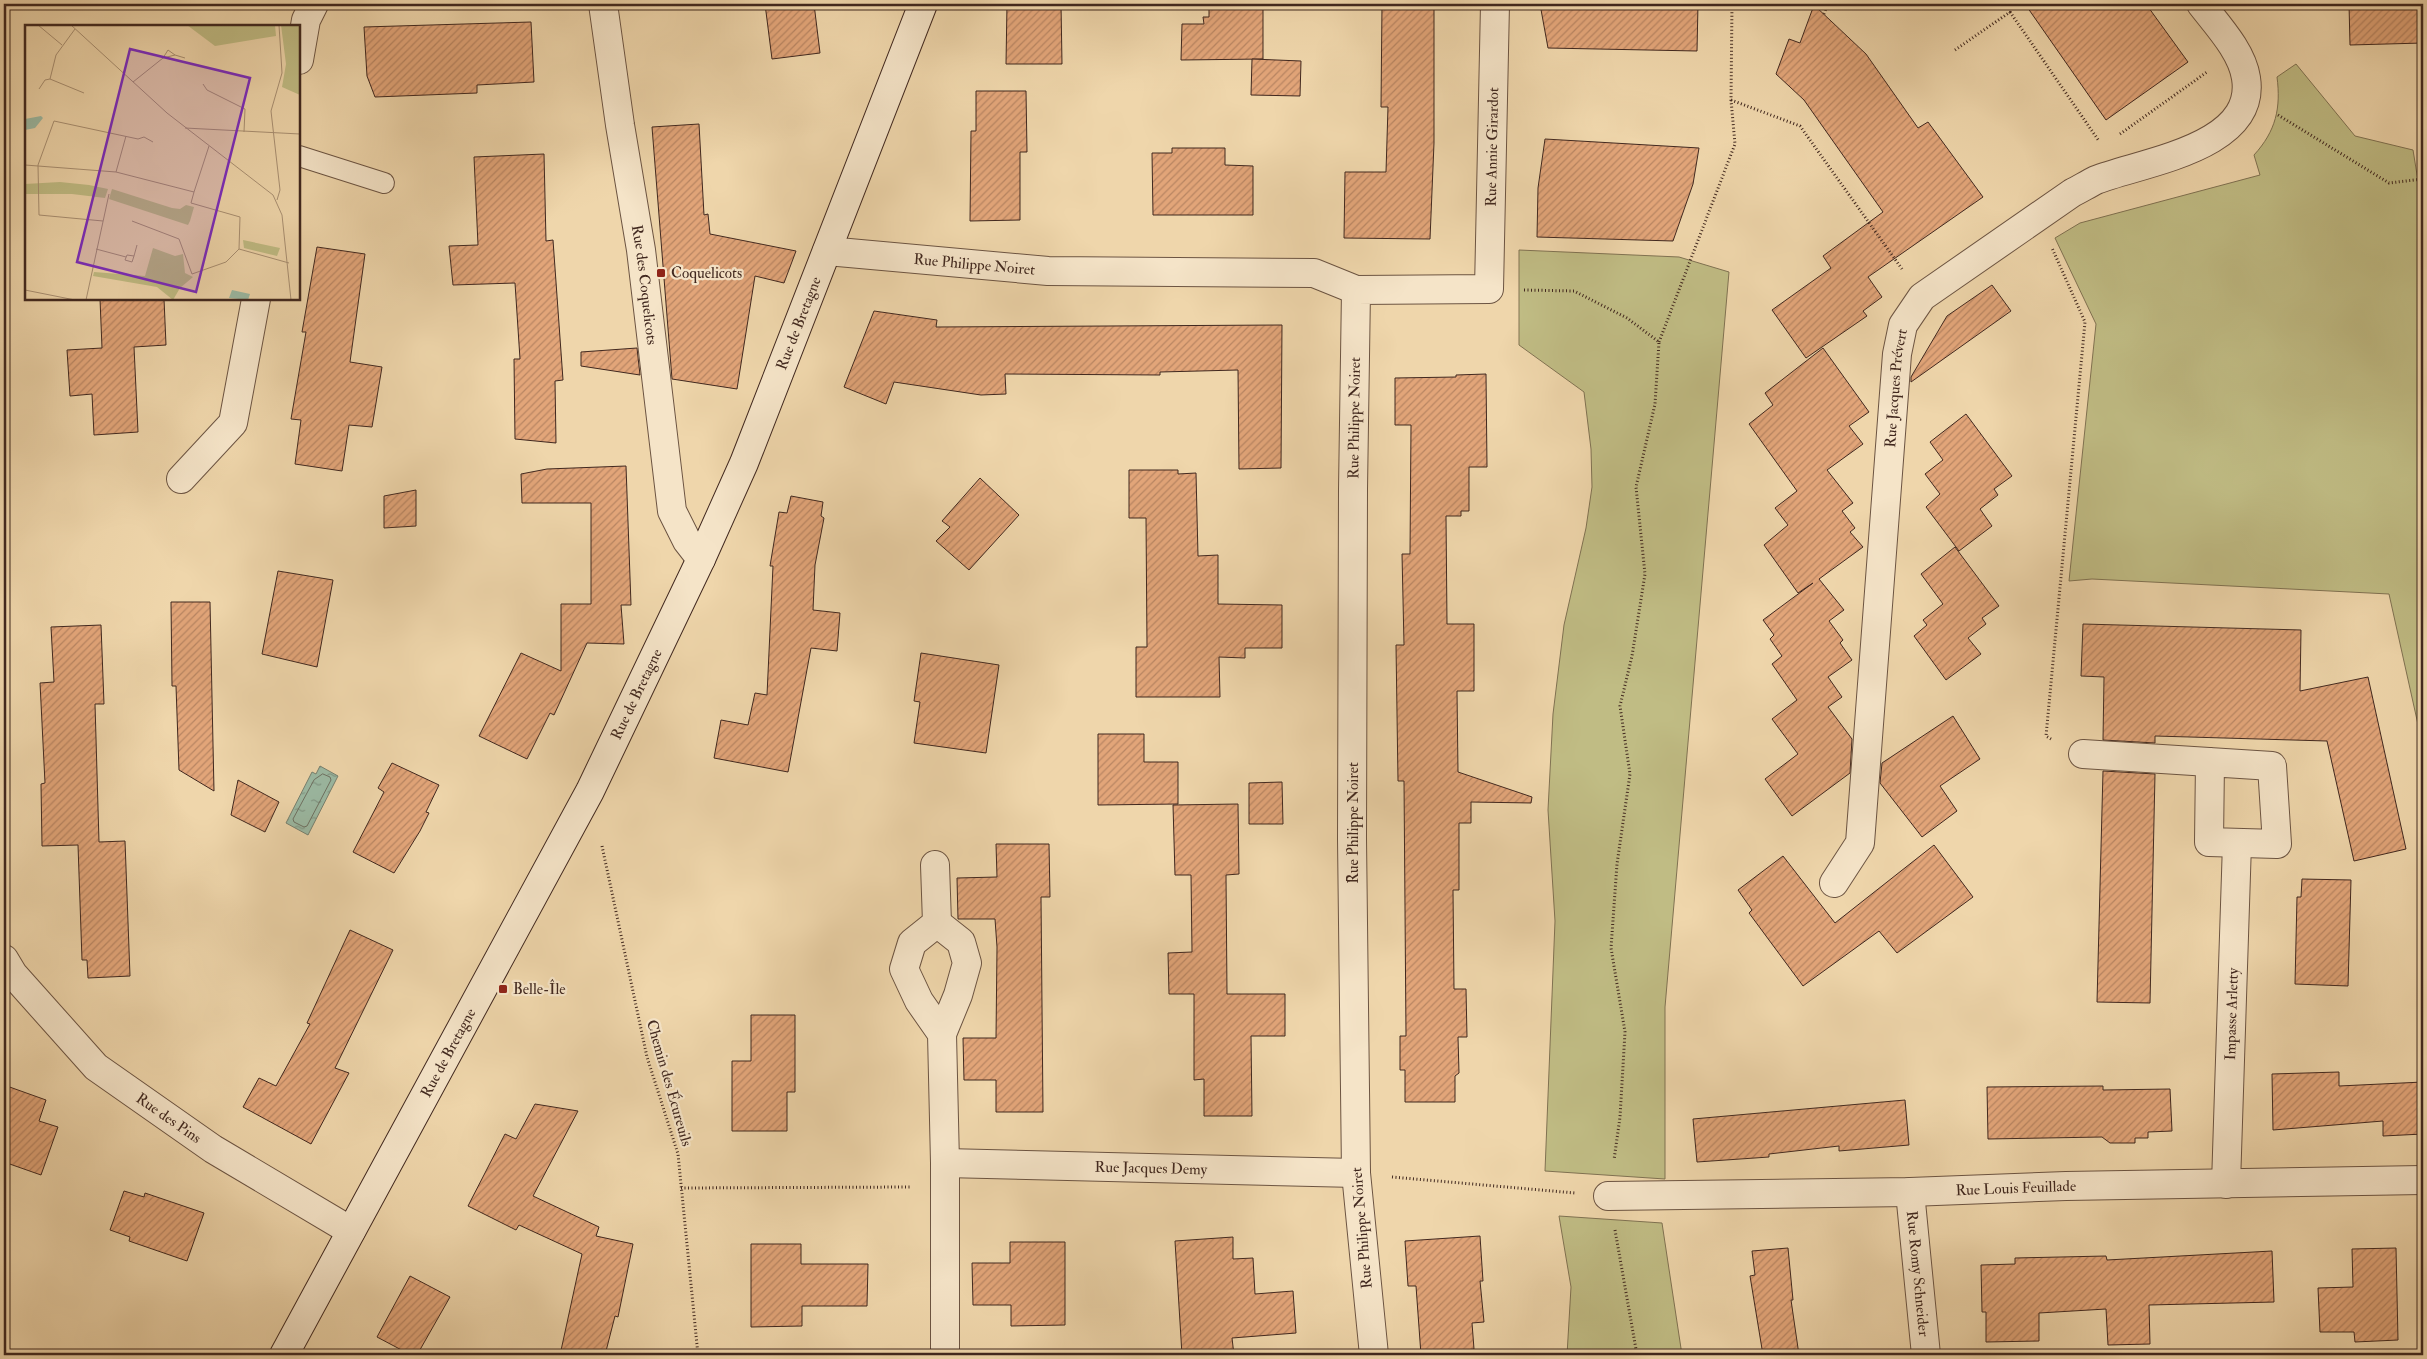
<svg xmlns="http://www.w3.org/2000/svg" width="2427" height="1359" viewBox="0 0 2427 1359" font-family="'IM FELL Double Pica',serif">
	<style>
		.green { fill: #c0bc84; stroke: #807252 }
		.water { fill: url(#water-ripples); stroke: #77806f }
		.lines { fill: none; stroke-linecap: round; stroke-linejoin: round }
		.shore { stroke: #6e7162; stroke-width: 1 }
		.building { fill: url(#building-hatch); stroke: #41281f }
		.service-casing { stroke: #6c5442; stroke-width: 22 }
		.minor-casing { stroke: #6c5442; stroke-width: 30 }
		.secondary-casing { stroke: #41281f; stroke-width: 30 }
		.path { stroke: #41281f; stroke-width: 3; stroke-dasharray: 1 2.5; stroke-linecap: butt }
		.service { stroke: #f5e4c8; stroke-width: 20 }
		.minor { stroke: #f5e4c8; stroke-width: 28 }
		.secondary { stroke: #f5e4c8; stroke-width: 28 }
		.poi-dot { fill: #8f2418; stroke: #f5e4c8; stroke-width: 2 }
		.labels { text-anchor: middle; dominant-baseline: central; stroke-width: 4.5; stroke-linejoin: round; paint-order: stroke }
		.street-label { font-size: 15px; fill: #41281f; stroke: #f5e4c8 }
		.poi-label { font-size: 15px; fill: #41281f; stroke: #f5e4c8; text-anchor: start }
		.inset-road { fill: none; stroke: #a99073; stroke-width: 1 }
		.view { fill: #7b2cbf; fill-opacity: 0.15; stroke: #7b2cbf; stroke-width: 2.5 }
		.inset-edge { fill: none; stroke: #41281f; stroke-width: 2.5 }
	</style>
	<defs>
		<pattern id="water-ripples" width="26" height="14" patternUnits="userSpaceOnUse" patternTransform="scale(1.25)"><rect width="26" height="14" fill="#9bbaa4"/><path d="M2 4q2-2 4 0t4 0M15 11q2-2 4 0t4 0" fill="none" stroke="#809785"/></pattern>
		<pattern id="building-hatch" width="6" height="6" patternUnits="userSpaceOnUse" patternTransform="scale(1.25)"><rect width="6" height="6" fill="#e2a579"/><path d="M-1 1l2-2M0 6l6-6M5 7l2-2" fill="none" stroke="#b98663"/></pattern>
	</defs>
	<rect width="100%" height="100%" fill="#efd6ab"/>
	<filter id="stains"><feTurbulence type="fractalNoise" baseFrequency=".004" numOctaves="4"/><feColorMatrix values="0 0 0 0 .2 0 0 0 0 .09 0 0 0 0 .02 0 0 0 .5 -.17"/></filter>
	<radialGradient id="worn" r=".72"><stop offset=".6" stop-color="#630" stop-opacity="0"/><stop offset="1" stop-color="#630" stop-opacity=".3"/></radialGradient>
	<!-- green -->
	<g class="green">
		<path d="M 2296,64 L 2355,136 L 2413,150 L 2419,187 L 2423,188 L 2423,747 L 2389,594 L 2092,579 L 2069,581 L 2096,324 L 2055,238 L 2080,223 L 2260,175 L 2254,155 C 2276,131 2281,108 2277,77 Z"/>
		<polygon points="1519,250 1679,257 1729,272 1665,1007 1665,1179 1545,1171 1555,921 1548,810 1553,714 1564,625 1586,528 1592,487 1591,449 1584,392 1519,345"/>
		<polygon points="1559,1216 1662,1223 1682,1355 1567,1355 1571,1287"/>
	</g>
	<!-- water -->
	<polygon class="water" points="320,766 338,776 308,835 286,823 312,772 316,774"/>
	<g class="lines">
		<!-- shore -->
		<polygon class="shore" points="323,774 330,777 331,780 307,826 304,827 294,822 293,819 314,780"/>
	</g>
	<!-- building -->
	<g class="building">
		<polygon points="765,4 814,4 820,53 772,59"/>
		<polygon points="1007,4 1061,4 1062,64 1006,64"/>
		<polygon points="1209,4 1263,4 1263,59 1181,60 1182,24 1204,24 1203,17 1209,17"/>
		<polygon points="1382,4 1434,4 1434,143 1430,239 1344,238 1345,172 1386,172 1388,107 1381,107"/>
		<polygon points="1540,4 1698,4 1697,51 1548,48"/>
		<polygon points="2025,4 2146,4 2188,62 2106,120"/>
		<polygon points="2349,4 2423,4 2423,43 2350,45"/>
		<polygon points="1814,5 1866,54 1918,128 1928,122 1983,197 1868,277 1882,297 1863,311 1867,316 1806,358 1772,310 1831,268 1823,256 1883,212 1804,100 1776,74 1789,39 1800,43"/>
		<polygon points="531,22 534,82 477,85 477,93 375,97 367,76 364,27"/>
		<polygon points="1252,59 1301,61 1300,96 1251,95"/>
		<polygon points="976,91 1026,91 1027,152 1020,152 1020,220 970,221 971,131 976,131"/>
		<polygon points="699,124 704,215 708,214 710,234 796,251 784,283 755,276 737,389 672,379 652,127"/>
		<polygon points="1545,139 1699,148 1693,184 1673,241 1537,237 1538,188"/>
		<polygon points="1172,148 1225,148 1225,165 1253,166 1253,215 1153,215 1152,153 1172,153"/>
		<polygon points="544,154 546,241 553,240 563,380 555,381 556,443 515,439 514,359 520,359 515,283 453,285 449,246 478,245 474,157"/>
		<polygon points="317,247 365,254 350,362 382,367 372,427 349,425 342,471 295,464 301,420 291,419 306,332 302,332"/>
		<polygon points="1992,285 2011,311 1911,382 1911,377 1947,316"/>
		<polygon points="100,299 164,299 166,345 134,347 138,432 94,435 92,394 70,396 67,350 102,348"/>
		<polygon points="874,311 937,320 936,327 1282,325 1281,468 1239,469 1238,370 1160,372 1160,375 1005,374 1006,394 981,395 894,382 886,404 844,387"/>
		<polygon points="637,348 640,375 581,366 581,352"/>
		<polygon points="1823,348 1869,412 1849,426 1863,444 1827,470 1853,503 1842,511 1855,528 1850,532 1863,547 1819,579 1844,610 1829,621 1843,640 1840,643 1852,660 1828,677 1842,697 1828,707 1852,739 1850,773 1792,816 1765,779 1798,754 1772,719 1797,700 1772,664 1782,656 1770,639 1774,635 1763,620 1813,583 1798,593 1764,545 1788,525 1775,508 1797,491 1749,424 1773,405 1765,393"/>
		<polygon points="1486,374 1487,467 1469,467 1469,511 1461,511 1461,516 1446,516 1447,624 1474,624 1474,691 1457,691 1458,772 1532,797 1531,803 1471,802 1471,823 1459,823 1459,890 1453,890 1454,989 1466,989 1467,1037 1458,1037 1459,1073 1455,1076 1455,1102 1405,1102 1405,1070 1400,1070 1400,1036 1406,1036 1404,781 1398,781 1396,645 1404,645 1402,554 1410,554 1411,425 1395,425 1395,378 1456,377 1456,375"/>
		<polygon points="1966,414 2012,476 1994,489 1998,495 1980,509 1992,526 1959,551 1926,507 1940,494 1925,474 1943,460 1930,442"/>
		<polygon points="626,466 631,605 621,605 624,644 587,643 554,715 550,713 527,759 479,736 521,653 561,671 561,604 591,604 591,503 522,503 521,474 547,469"/>
		<polygon points="1129,470 1178,470 1178,474 1196,473 1198,556 1218,555 1218,604 1282,605 1282,648 1245,648 1245,658 1219,657 1220,697 1136,697 1136,647 1147,647 1146,518 1129,518"/>
		<polygon points="980,478 1019,515 969,570 936,541 950,527 942,521"/>
		<polygon points="416,490 416,526 384,528 384,496"/>
		<polygon points="791,496 823,502 821,516 824,518 815,565 813,610 840,613 837,651 811,648 788,772 714,758 721,720 748,725 755,693 767,695 773,566 770,566 779,512 787,513"/>
		<polygon points="1955,547 1999,606 1982,618 1986,624 1968,638 1981,654 1946,680 1914,636 1927,625 1923,620 1943,604 1921,574"/>
		<polygon points="278,571 333,580 317,667 262,654"/>
		<polygon points="171,602 210,602 214,791 179,770 176,686 172,686"/>
		<polygon points="2083,624 2301,630 2300,691 2368,677 2406,849 2354,861 2327,741 2155,736 2155,743 2103,740 2104,677 2081,676"/>
		<polygon points="101,625 104,704 95,704 99,842 125,841 130,976 88,978 87,960 82,960 78,845 42,846 41,784 45,783 40,683 54,682 51,627"/>
		<polygon points="921,653 999,665 986,753 914,743 920,702 914,701"/>
		<polygon points="1953,716 1980,759 1940,786 1957,811 1922,837 1880,783 1882,763"/>
		<polygon points="1098,734 1144,734 1144,762 1178,762 1178,804 1098,805"/>
		<polygon points="392,763 439,785 426,812 429,813 420,831 394,873 353,852 384,792 378,788"/>
		<polygon points="2103,771 2155,774 2150,1003 2097,1002"/>
		<polygon points="238,780 279,802 265,832 231,815"/>
		<polygon points="1282,782 1283,824 1249,824 1249,783"/>
		<polygon points="1238,804 1239,874 1226,875 1227,994 1285,994 1285,1036 1251,1036 1252,1116 1204,1116 1204,1079 1194,1080 1194,994 1169,994 1168,953 1192,952 1191,875 1175,875 1173,805"/>
		<polygon points="996,844 1049,844 1050,897 1041,897 1043,1112 996,1112 996,1080 964,1080 963,1038 996,1038 997,947 995,919 958,919 957,878 997,877"/>
		<polygon points="1934,845 1973,897 1897,953 1879,931 1803,986 1749,913 1752,910 1738,890 1783,856 1835,923"/>
		<polygon points="2302,879 2351,880 2348,986 2295,984 2297,897 2301,897"/>
		<polygon points="350,930 393,950 335,1068 349,1073 311,1144 243,1107 259,1078 276,1086 310,1024 307,1023"/>
		<polygon points="751,1015 795,1015 795,1092 787,1092 787,1131 732,1131 732,1061 751,1061"/>
		<polygon points="2339,1072 2339,1086 2423,1082 2423,1134 2383,1136 2383,1121 2273,1130 2272,1074"/>
		<polygon points="4,1085 46,1100 39,1121 58,1127 41,1175 4,1162"/>
		<polygon points="2103,1086 2103,1090 2170,1089 2172,1131 2148,1132 2148,1138 2135,1138 2135,1143 2110,1143 2102,1137 1988,1139 1987,1087"/>
		<polygon points="1905,1100 1909,1145 1839,1151 1839,1146 1769,1154 1769,1157 1697,1162 1693,1119"/>
		<polygon points="535,1104 578,1111 533,1196 599,1227 596,1236 633,1244 618,1317 615,1316 605,1355 560,1355 582,1254 519,1225 516,1230 468,1206 505,1134 516,1139"/>
		<polygon points="124,1191 144,1197 145,1193 204,1213 187,1261 129,1241 130,1237 110,1230"/>
		<polygon points="1480,1236 1483,1281 1480,1281 1484,1322 1472,1323 1474,1349 1468,1350 1468,1355 1421,1355 1416,1286 1408,1286 1405,1241"/>
		<polygon points="1233,1237 1233,1259 1253,1258 1255,1294 1293,1291 1296,1333 1232,1338 1234,1355 1182,1355 1175,1241"/>
		<polygon points="1010,1242 1065,1242 1065,1325 1011,1326 1011,1305 973,1305 972,1263 1010,1263"/>
		<polygon points="751,1244 801,1244 801,1264 868,1264 867,1306 802,1306 802,1326 751,1327"/>
		<polygon points="1788,1248 1793,1300 1791,1300 1799,1355 1763,1355 1750,1276 1755,1275 1752,1251"/>
		<polygon points="2396,1248 2398,1340 2355,1342 2354,1332 2320,1332 2318,1288 2353,1287 2352,1249"/>
		<polygon points="2272,1251 2274,1302 2149,1305 2150,1344 2108,1345 2106,1309 2039,1313 2039,1341 1986,1342 1986,1312 1982,1312 1981,1265 2015,1264 2015,1258 2106,1256 2107,1260"/>
		<polygon points="410,1276 450,1297 417,1355 411,1355 377,1337"/>
	</g>
	<g class="lines">
		<defs>
			<polyline id="service" points="299,156 384,183"/>
			<g id="minor">
				<path id="s1" d="M 603,4 L 620,125 L 641,250 L 672,511 L 687,541 L 701,559"/>
				<polyline points="299,60 306,20 314,4"/>
				<path id="s2" d="M 827,251 L 1048,271 L 1314,273 L 1356,290"/>
				<polyline points="181,479 233,423 256,299"/>
				<polyline points="2083,754 2272,766 2277,844 2209,842 2210,762"/>
				<polyline points="935,865 937,923 912,943 904,969 919,1001 942,1034 945,1163 945,1355"/>
				<path id="s3" d="M 1834,883 L 1860,843 L 1897,354 L 1903,325 L 1922,297 L 2072,193 C 2080,189 2088,184 2096,180 C 2142,162 2257,148 2246,78 C 2242,51 2217,25 2201,4"/>
				<polyline points="937,923 961,942 967,963 958,995 942,1034"/>
				<path id="s4" d="M 4,959 L 13,974 L 96,1067 L 213,1149 L 351,1231"/>
				<path id="s5" d="M 945,1163 L 1356,1173"/>
				<path id="s6" d="M 2226,1184 L 2237,843"/>
				<path id="s7" d="M 1910,1192 L 1926,1355"/>
				<path id="s8" d="M 1608,1196 L 1910,1192 L 2066,1186 L 2423,1180"/>
				<path id="s9" d="M 1374,1355 L 1356,1173 L 1352,839 L 1353,489 L 1356,290 L 1489,289 L 1495,4"/>
			</g>
			<g id="secondary">
				<path id="s10" d="M 284,1355 L 590,791 L 701,559 L 744,463 L 923,4"/>
			</g>
		</defs>
		<!-- service casing -->
		<use href="#service" class="service-casing"/>
		<!-- minor casing -->
		<use href="#minor" class="minor-casing"/>
		<!-- secondary casing -->
		<use href="#secondary" class="secondary-casing"/>
		<!-- path -->
		<g class="path">
			<polyline points="2010,12 2099,141"/>
			<polyline points="1824,14 1828,4"/>
			<polyline points="1955,50 2010,12 2005,4"/>
			<polyline points="1731,100 1800,126 1902,269"/>
			<polyline points="2278,115 2389,183 2423,179"/>
			<polyline points="2120,134 2207,72"/>
			<polyline points="1524,290 1574,291 1627,318 1659,342 1655,404 1636,487 1645,574 1632,656 1620,706 1630,774 1617,864 1611,948 1625,1032 1620,1117 1614,1160"/>
			<polyline points="1659,342 1735,144 1731,100 1732,4"/>
			<polyline points="2051,739 2046,736 2085,322 2052,248"/>
			<polyline points="602,846 647,1057 678,1154 698,1355"/>
			<polyline points="1392,1177 1575,1193"/>
			<polyline points="681,1188 911,1187"/>
			<polyline points="1615,1230 1637,1355"/>
		</g>
		<!-- service -->
		<use href="#service" class="service"/>
		<!-- minor -->
		<use href="#minor" class="minor"/>
		<!-- secondary -->
		<use href="#secondary" class="secondary"/>
	</g>
	<!-- markers -->
	<g class="poi-dot">
		<rect x="656" y="268" width="10" height="10" rx="2.5"/>
		<rect x="498" y="984" width="10" height="10" rx="2.5"/>
	</g>
	<g class="labels">
		<!-- street labels -->
		<g class="street-label">
			<text stroke="none"><textPath href="#s9" startOffset="1341">Rue Annie Girardot</textPath></text>
			<text stroke="none"><textPath href="#s2" startOffset="148">Rue Philippe Noiret</textPath></text>
			<text stroke="none"><textPath href="#s1" startOffset="284">Rue des Coquelicots</textPath></text>
			<text stroke="none"><textPath href="#s10" startOffset="1154">Rue de Bretagne</textPath></text>
			<text stroke="none"><textPath href="#s3" startOffset="504">Rue Jacques Prévert</textPath></text>
			<text stroke="none"><textPath href="#s9" startOffset="938">Rue Philippe Noiret</textPath></text>
			<text stroke="none"><textPath href="#s10" startOffset="749">Rue de Bretagne</textPath></text>
			<text transform="translate(1353 823) rotate(-90)">Rue Philippe Noiret</text>
			<text stroke="none"><textPath href="#s6" startOffset="170">Impasse Arletty</textPath></text>
			<text stroke="none"><textPath href="#s10" startOffset="344">Rue de Bretagne</textPath></text>
			<text transform="translate(669 1083) rotate(74)">Chemin des Écureuils</text>
			<text stroke="none"><textPath href="#s4" startOffset="231">Rue des Pins</textPath></text>
			<text stroke="none"><textPath href="#s5" startOffset="206">Rue Jacques Demy</textPath></text>
			<text stroke="none"><textPath href="#s8" startOffset="408">Rue Louis Feuillade</textPath></text>
			<text transform="translate(1362 1228) rotate(-95)">Rue Philippe Noiret</text>
			<text stroke="none"><textPath href="#s7" startOffset="82">Rue Romy Schneider</textPath></text>
		</g>
		<!-- poi labels -->
		<g class="poi-label">
			<text x="671" y="273">Coquelicots</text>
			<text x="513" y="989">Belle-Île</text>
		</g>
	</g>
	<!-- overview -->
	<g transform="translate(25 25)">
		<rect width="275" height="275" fill="#efd6ab"/>
		<path d="M 162,0 L 250,0 L 251,11 L 190,21 ZM 256,0 L 275,0 L 275,70 L 257,62 L 261,39 ZM 35,157 L 64,160 L 83,164 L 80,173 L 47,169 L 0,169 L 0,159 ZM 87,164 L 147,183 L 155,184 L 161,180 L 169,182 L 165,196 L 163,200 L 84,174 ZM 218,215 L 255,223 L 252,231 L 219,223 ZM 128,223 L 150,231 L 158,229 L 160,248 L 168,252 L 155,263 L 148,275 L 132,262 L 68,251 L 69,247 L 120,251 Z" fill="#c0bc84"/>
		<path d="M 16,91 L 18,93 L 10,103 L 0,105 L 0,94 ZM 207,265 L 225,269 L 223,275 L 204,273 Z" fill="#9bbaa4"/>
		<path class="inset-road" d="M 13,0 L 37,20M 46,0 L 142,88 L 248,170 L 257,190 L 266,275M 138,33 L 143,25 L 150,30M 25,54 L 59,68M 108,57 L 138,33 L 150,30 L 160,33M 178,59 L 182,65 L 220,84 L 219,107M 14,64 L 20,55 L 25,54 L 31,30 L 50,4M 160,103 L 275,109M 0,140 L 91,147 L 169,167 L 166,178 L 215,192 L 214,224M 91,147 L 101,111M 169,167 L 184,121M 252,175 L 255,165 L 246,86 L 257,48 L 254,0M 78,196 L 14,190 L 13,140 L 29,96 L 113,114 L 119,112 L 128,117M 107,196 L 154,214 L 167,249 L 201,237 L 214,224 L 264,238M 71,224 L 101,232M 109,231 L 102,230 L 100,235 L 107,237 L 109,231 L 112,220M 0,265 L 50,275M 61,275 L 84,169"/>
		<path class="view" d="M 105,24 L 225,53 L 171,267 L 52,237 Z"/>
		<rect width="275" height="275" class="inset-edge"/>
	</g>
	<!-- margin -->
	<rect width="2427" height="1359" fill="none" stroke="#efd6ab" stroke-width="20"/>
	<rect x="5" y="5" width="2417" height="1349" fill="none" stroke="#41281f" stroke-width="2.5"/>
	<rect x="10" y="10" width="2407" height="1339" fill="none" stroke="#41281f"/>
	<rect width="100%" height="100%" filter="url(#stains)"/>
	<rect width="100%" height="100%" fill="url(#worn)"/>
</svg>
